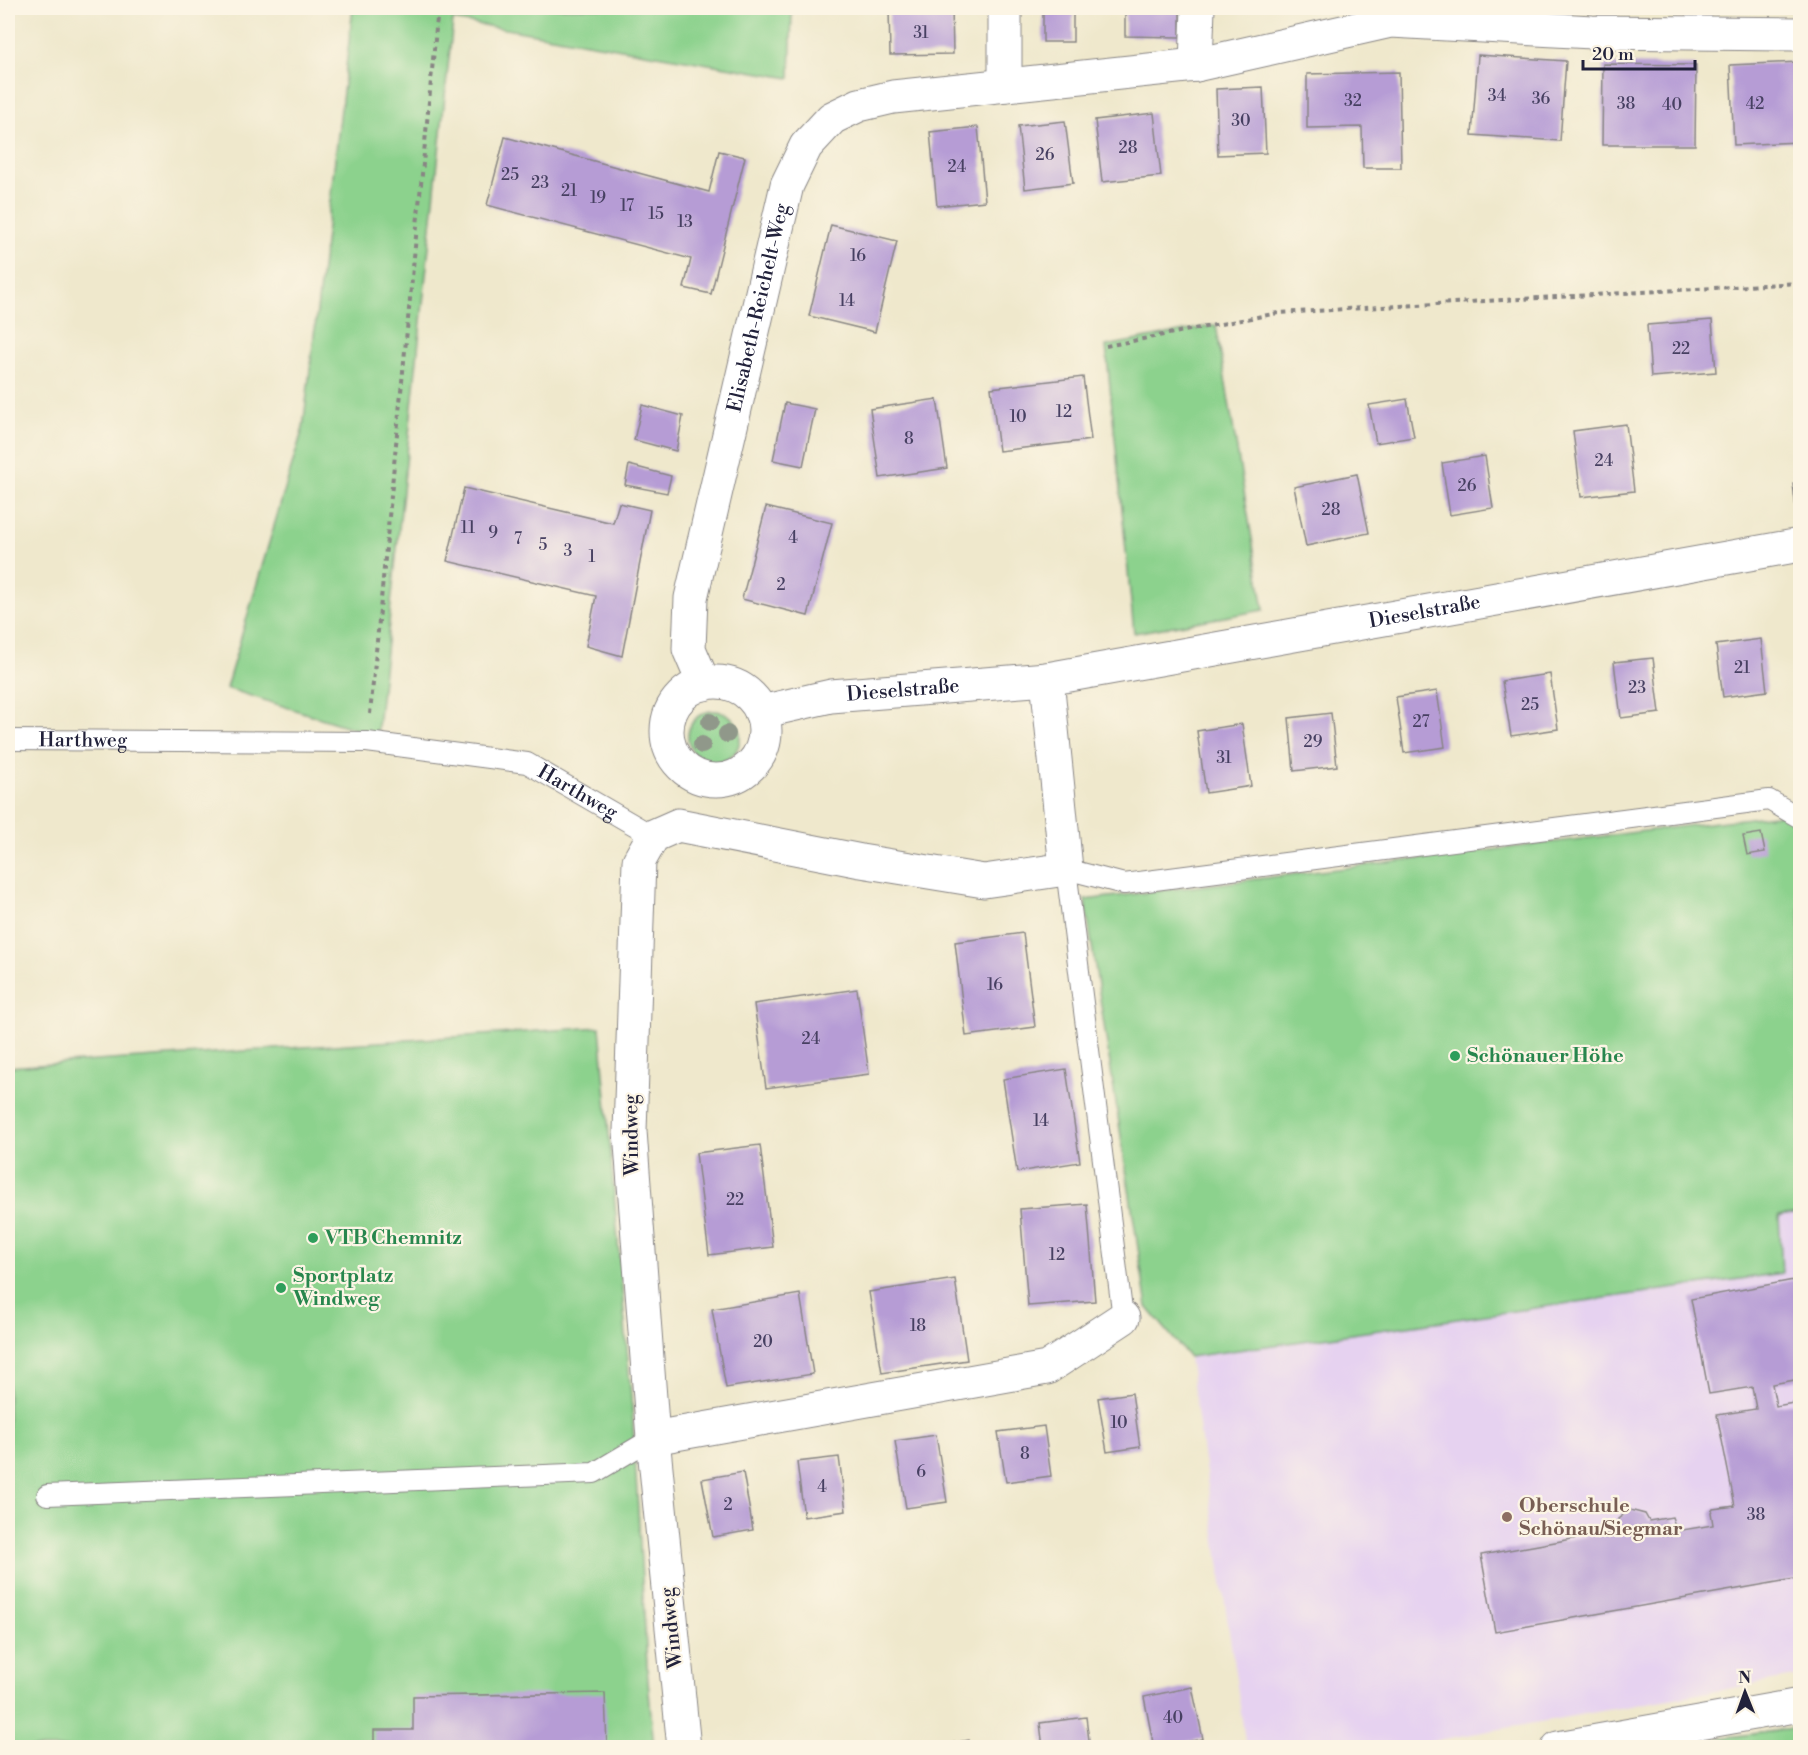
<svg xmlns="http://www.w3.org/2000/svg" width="1808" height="1755" viewBox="0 0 1808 1755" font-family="'Libre Bodoni',serif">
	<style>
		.built { fill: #e6d2f0 }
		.green { fill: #8cd28d; stroke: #577a64; stroke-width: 1.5 }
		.building { fill: #b69cd5 }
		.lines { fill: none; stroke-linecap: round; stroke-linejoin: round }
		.lane-casing { stroke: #888584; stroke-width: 22 }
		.street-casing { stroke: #888584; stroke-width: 35 }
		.path { stroke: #888584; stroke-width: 4; stroke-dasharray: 4.5 4.5; stroke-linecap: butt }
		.lane { stroke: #fff; stroke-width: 20 }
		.street { stroke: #fff; stroke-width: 33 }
		.tree { fill: #90988a }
		.leisure-dot { fill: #2e9e5b; stroke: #fcf5e5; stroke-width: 2 }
		.education-dot { fill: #8d6e63; stroke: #fcf5e5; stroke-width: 2 }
		.labels { text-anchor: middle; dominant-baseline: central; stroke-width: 4.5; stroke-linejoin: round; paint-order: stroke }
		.number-label { font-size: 16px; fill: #474062 }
		.street-label { font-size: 20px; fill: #22223b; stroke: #fcf5e5 }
		.leisure-label { font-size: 20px; font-weight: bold; fill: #27864d; stroke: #fcf5e5; text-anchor: start }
		.education-label { font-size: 20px; font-weight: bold; fill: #785e54; stroke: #fcf5e5; text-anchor: start }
	</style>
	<rect width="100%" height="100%" fill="#fcf5e5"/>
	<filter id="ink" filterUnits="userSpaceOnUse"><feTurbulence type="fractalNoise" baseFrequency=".0167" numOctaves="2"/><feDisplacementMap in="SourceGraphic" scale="12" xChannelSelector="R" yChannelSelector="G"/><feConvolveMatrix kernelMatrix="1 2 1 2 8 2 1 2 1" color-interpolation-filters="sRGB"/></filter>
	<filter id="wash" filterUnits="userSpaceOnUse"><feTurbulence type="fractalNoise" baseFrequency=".008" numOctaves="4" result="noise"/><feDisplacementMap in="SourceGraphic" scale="24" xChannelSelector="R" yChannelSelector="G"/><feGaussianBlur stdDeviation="1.35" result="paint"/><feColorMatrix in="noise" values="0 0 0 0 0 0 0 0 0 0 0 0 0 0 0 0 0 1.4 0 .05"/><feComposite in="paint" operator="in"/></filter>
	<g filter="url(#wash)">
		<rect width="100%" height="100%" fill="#efe8cc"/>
		<!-- built -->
		<polygon class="built" points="1800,1213 1800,1676 1398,1747 1246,1747 1189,1357 1782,1273 1779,1215"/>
		<!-- green -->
		<g class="green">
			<polygon points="353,8 792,8 790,78 453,20 377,736 226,688 303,428"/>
			<polygon points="1216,325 1264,610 1134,633 1106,346"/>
			<circle cx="714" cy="737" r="26"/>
			<polygon points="1800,812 1800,1213 1779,1216 1782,1273 1189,1357 1147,1307 1085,900"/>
			<polygon points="600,1027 632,1408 648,1681 654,1747 8,1748 8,1067"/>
			<polygon points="1800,1728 1800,1747 1647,1747"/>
		</g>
		<g id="blocks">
			<!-- building -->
			<g class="building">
				<polygon points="889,8 952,8 953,54 890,55"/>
				<rect x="1043" y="8" width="30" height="34"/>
				<polygon points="1125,8 1180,8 1180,37 1125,36"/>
				<polygon points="1478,55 1566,61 1560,141 1472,135"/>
				<polygon points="1800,62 1800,142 1734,145 1730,65"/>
				<polygon points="1603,64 1696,65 1695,145 1602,145"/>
				<polygon points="1399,72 1401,168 1363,168 1362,127 1307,128 1307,74"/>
				<polygon points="1263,87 1266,153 1218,155 1216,89"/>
				<polygon points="1154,113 1161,176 1102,182 1095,120"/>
				<polygon points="1065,121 1073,183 1025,189 1018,126"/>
				<polygon points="978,127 985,201 937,206 930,132"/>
				<polygon points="505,137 709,192 719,151 745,157 711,294 684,288 691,259 487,205"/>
				<polygon points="831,225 897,241 875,332 809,316"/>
				<polygon points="1712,320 1716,372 1651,377 1647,325"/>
				<polygon points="1083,377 1091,440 999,451 991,388"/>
				<polygon points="937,399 947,468 880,478 870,409"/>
				<polygon points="1407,399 1414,437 1376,443 1369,405"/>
				<polygon points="785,403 815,409 803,466 773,460"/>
				<polygon points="642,405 683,416 676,451 634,440"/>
				<polygon points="1626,424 1634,491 1581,497 1573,431"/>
				<polygon points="1485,456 1493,508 1450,515 1442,463"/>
				<polygon points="629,465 671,476 667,493 625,485"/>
				<polygon points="1357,474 1369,533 1306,546 1294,487"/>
				<polygon points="1800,483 1800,510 1796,510 1793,484"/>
				<polygon points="464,488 613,523 619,503 650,510 622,656 586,646 596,596 447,561"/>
				<polygon points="766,507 832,523 808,616 742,599"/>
				<polygon points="1761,639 1767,691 1723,697 1716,645"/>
				<polygon points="1653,658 1660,713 1621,718 1614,662"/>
				<polygon points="1550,674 1558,729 1511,736 1502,681"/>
				<polygon points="1437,691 1445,747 1404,753 1396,697"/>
				<polygon points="1331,713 1337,766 1294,771 1289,718"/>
				<polygon points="1242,724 1251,786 1206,793 1197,731"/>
				<polygon points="1761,833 1765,852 1747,855 1743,836"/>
				<polygon points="1023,933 1035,1027 966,1036 955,942"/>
				<polygon points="857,989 869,1074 766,1088 754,1004"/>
				<polygon points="1066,1069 1080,1162 1017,1172 1003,1079"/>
				<polygon points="760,1145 773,1247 709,1255 696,1153"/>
				<polygon points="1087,1204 1095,1301 1028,1306 1020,1209"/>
				<polygon points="955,1279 967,1360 882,1373 869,1292"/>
				<polygon points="1794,1280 1800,1321 1800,1379 1772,1384 1776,1406 1800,1402 1800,1578 1495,1632 1481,1555 1617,1531 1618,1519 1630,1510 1645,1514 1649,1521 1672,1517 1677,1531 1713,1525 1711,1512 1713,1509 1735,1506 1717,1415 1756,1409 1752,1387 1709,1394 1691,1299"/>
				<polygon points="800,1294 813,1374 726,1388 712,1309"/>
				<polygon points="1132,1393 1140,1447 1107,1452 1098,1398"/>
				<polygon points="1044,1426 1051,1476 1006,1482 998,1432"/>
				<polygon points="936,1435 947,1502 906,1508 895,1441"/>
				<polygon points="839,1457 846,1511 804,1517 797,1462"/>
				<polygon points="743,1472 753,1530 713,1537 702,1479"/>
				<polygon points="1192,1687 1203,1739 1154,1748 1144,1697"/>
				<polygon points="605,1693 607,1748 374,1748 374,1730 413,1730 413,1696"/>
				<polygon points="1086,1717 1090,1748 1043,1748 1040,1723"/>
				<polygon points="969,1740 970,1748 933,1748 933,1746"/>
			</g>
		</g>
	</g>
	<g filter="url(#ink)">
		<use href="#blocks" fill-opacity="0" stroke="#888584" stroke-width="1.5"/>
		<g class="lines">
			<defs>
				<g id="lane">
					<path id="s1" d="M 8,740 L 367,742 L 527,763 L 653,836"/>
					<polyline points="1123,1318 1066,869 1124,884 1769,800 1800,818"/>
					<polyline points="47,1495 594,1473 653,1438"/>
				</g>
				<g id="street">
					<polyline points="1196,65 1198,8"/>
					<polyline points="1005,85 1005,8"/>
					<circle cx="716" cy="731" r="49"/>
					<path id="s2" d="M 704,684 L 689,649 L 691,598 L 787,185 L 806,146 L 832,118 L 859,105 L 893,97 L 1196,65 L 1391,21 L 1592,32 L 1800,34"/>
					<path id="s3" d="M 761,712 L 831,696 L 1047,679"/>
					<polyline points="653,1438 1047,1368 1123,1318"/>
					<path id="s4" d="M 684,1748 L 653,1438 L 630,1131 L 639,861 L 653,836 L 678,825 L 861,861 L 984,881 L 1066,869 L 1047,679 L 1800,545"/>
					<polyline points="1558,1748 1800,1705"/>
				</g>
			</defs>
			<!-- lane casing -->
			<use href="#lane" class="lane-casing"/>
			<!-- street casing -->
			<use href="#street" class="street-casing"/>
			<!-- path -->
			<g class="path">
				<polyline points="1106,346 1278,313 1800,283"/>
				<polyline points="370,714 438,8"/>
				<polyline points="696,791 702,779"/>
			</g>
			<!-- lane -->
			<use href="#lane" class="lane"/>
			<!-- street -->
			<use href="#street" class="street"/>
		</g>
		<!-- trees -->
		<g class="tree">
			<circle cx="710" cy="722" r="9"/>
			<circle cx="727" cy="734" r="9"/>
			<circle cx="702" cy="745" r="9"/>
		</g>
	</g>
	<!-- markers -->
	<g class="leisure-dot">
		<circle cx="1455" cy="1056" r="6"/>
		<circle cx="313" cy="1238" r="6"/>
		<circle cx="281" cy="1288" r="6"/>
	</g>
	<circle class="education-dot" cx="1507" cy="1517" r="6"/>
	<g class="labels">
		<!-- number labels -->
		<g class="number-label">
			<text x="921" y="33">31</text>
			<text x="1497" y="96">34</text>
			<text x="1541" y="99">36</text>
			<text x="1353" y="101">32</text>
			<text x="1626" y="104">38</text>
			<text x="1755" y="104">42</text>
			<text x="1672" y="105">40</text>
			<text x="1241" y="121">30</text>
			<text x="1128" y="148">28</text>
			<text x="1045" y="155">26</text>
			<text x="957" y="167">24</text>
			<text x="510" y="175">25</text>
			<text x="540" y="183">23</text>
			<text x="569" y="191">21</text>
			<text x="598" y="198">19</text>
			<text x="627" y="206">17</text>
			<text x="656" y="214">15</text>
			<text x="685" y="222">13</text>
			<text x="858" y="256">16</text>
			<text x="847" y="301">14</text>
			<text x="1681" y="349">22</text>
			<text x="1064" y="412">12</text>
			<text x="1018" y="417">10</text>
			<text x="909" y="439">8</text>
			<text x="1604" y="461">24</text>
			<text x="1467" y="486">26</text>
			<text x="1331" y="510">28</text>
			<text x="468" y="528">11</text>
			<text x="493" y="533">9</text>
			<text x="793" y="538">4</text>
			<text x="518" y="539">7</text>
			<text x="543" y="545">5</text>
			<text x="568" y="551">3</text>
			<text x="592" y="557">1</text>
			<text x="781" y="585">2</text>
			<text x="1742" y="668">21</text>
			<text x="1637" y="688">23</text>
			<text x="1530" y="705">25</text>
			<text x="1421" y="722">27</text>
			<text x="1313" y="742">29</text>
			<text x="1224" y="758">31</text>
			<text x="995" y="985">16</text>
			<text x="811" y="1039">24</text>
			<text x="1041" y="1121">14</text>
			<text x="735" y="1200">22</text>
			<text x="1057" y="1255">12</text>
			<text x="918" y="1326">18</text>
			<text x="763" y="1342">20</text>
			<text x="1119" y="1423">10</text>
			<text x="1025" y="1454">8</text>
			<text x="921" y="1472">6</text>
			<text x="822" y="1487">4</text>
			<text x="728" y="1505">2</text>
			<text x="1756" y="1515">38</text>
			<text x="1173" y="1718">40</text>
		</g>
		<!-- street labels -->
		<g class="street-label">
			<text stroke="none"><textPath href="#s2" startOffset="387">Elisabeth-Reichelt-Weg</textPath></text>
			<text stroke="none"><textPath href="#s4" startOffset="1914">Dieselstraße</textPath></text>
			<text stroke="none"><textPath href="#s3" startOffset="144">Dieselstraße</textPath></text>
			<text stroke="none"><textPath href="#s1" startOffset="75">Harthweg</textPath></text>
			<text stroke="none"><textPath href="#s1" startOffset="579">Harthweg</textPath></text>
			<text transform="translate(632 1135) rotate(-91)">Windweg</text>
			<text transform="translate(672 1628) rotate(-96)">Windweg</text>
		</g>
		<!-- leisure labels -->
		<g class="leisure-label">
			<text x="1467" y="1056">Schönauer Höhe</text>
			<text x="325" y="1238">VTB Chemnitz</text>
			<text x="293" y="1276">Sportplatz<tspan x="293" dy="23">Windweg</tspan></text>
		</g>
		<!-- education labels -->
		<g class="education-label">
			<text x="1519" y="1506">Oberschule<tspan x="1519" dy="23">Schönau/Siegmar</tspan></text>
		</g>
	</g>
	<!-- margin -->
	<rect width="1808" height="1755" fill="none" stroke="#fcf5e5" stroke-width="30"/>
	<!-- north arrow -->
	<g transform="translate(1745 1692) rotate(359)" stroke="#fcf5e5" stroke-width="4.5" paint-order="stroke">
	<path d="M0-4.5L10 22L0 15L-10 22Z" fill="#22223b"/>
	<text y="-9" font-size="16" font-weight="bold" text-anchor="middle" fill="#22223b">N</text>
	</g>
	<!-- scale -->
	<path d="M1583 60v9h112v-9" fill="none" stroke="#22223b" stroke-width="3"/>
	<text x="1592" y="60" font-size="18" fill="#22223b" stroke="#fcf5e5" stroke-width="4.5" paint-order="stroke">20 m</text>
</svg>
